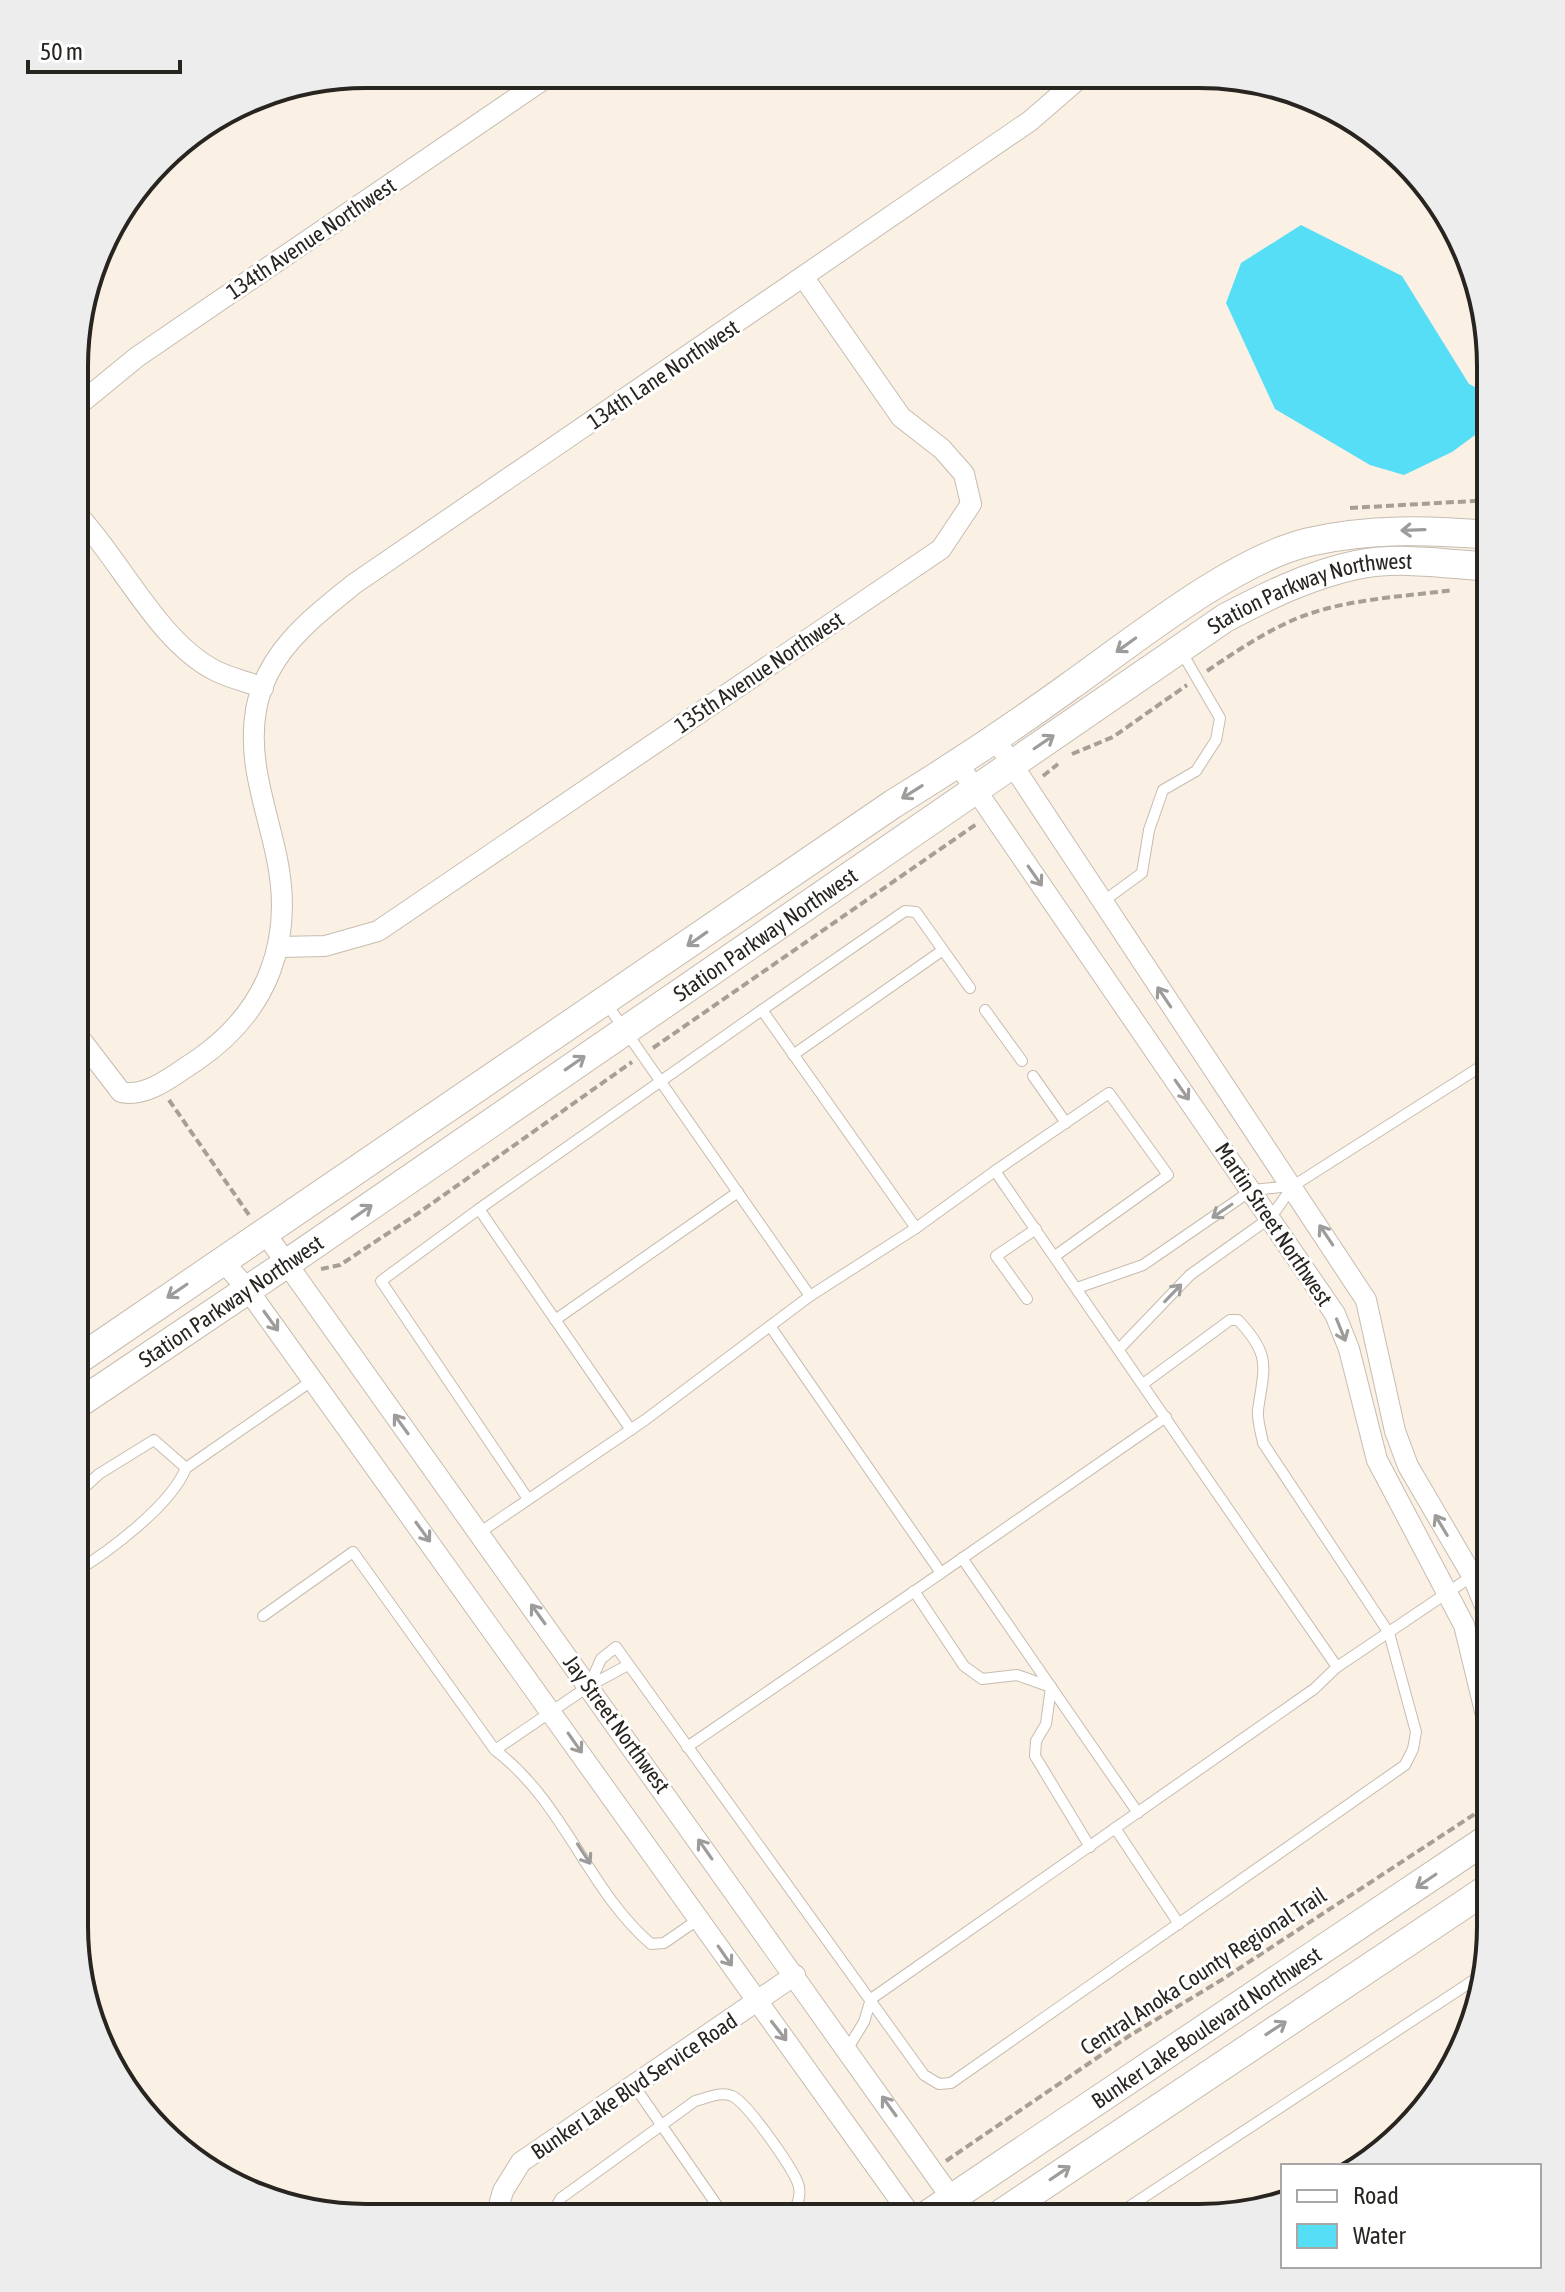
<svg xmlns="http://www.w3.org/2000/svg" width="1565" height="2292" viewBox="0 0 1565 2292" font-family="'Asap Condensed',sans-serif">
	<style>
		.water { fill: #55def6 }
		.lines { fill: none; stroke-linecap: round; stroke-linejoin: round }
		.lane-casing { stroke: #c6bcb0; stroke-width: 12 }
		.street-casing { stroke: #c6bcb0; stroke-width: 22 }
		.secondary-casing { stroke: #c6bcb0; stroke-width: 30 }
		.path { stroke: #a79f95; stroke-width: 4; stroke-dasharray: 8 4; stroke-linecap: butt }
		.lane { stroke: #fff; stroke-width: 10 }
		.street { stroke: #fff; stroke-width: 20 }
		.secondary { stroke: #fff; stroke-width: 28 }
		.oneway { stroke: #9e9c9a }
		.labels { text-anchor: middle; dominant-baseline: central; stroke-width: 6; stroke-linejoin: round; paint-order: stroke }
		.street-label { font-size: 22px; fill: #28241f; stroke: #fff }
		.rim { fill: none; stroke: #28241f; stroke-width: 4 }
	</style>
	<rect width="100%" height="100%" fill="#fbf0e4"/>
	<!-- water -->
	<polygon class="water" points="1301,225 1402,276 1469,384 1491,395 1486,427 1452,452 1404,475 1370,465 1275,409 1226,303 1241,263"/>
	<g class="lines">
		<defs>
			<g id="lane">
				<polyline points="1101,903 1142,873 1149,830 1163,790 1196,771 1216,740 1220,718 1181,651"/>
				<polyline points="606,1003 810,1296"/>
				<polyline points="762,1010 905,911 916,912 970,988"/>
				<polyline points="985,1010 1022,1061"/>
				<polyline points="793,1055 943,950"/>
				<polyline points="1033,1076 1066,1123"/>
				<polyline points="995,1171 1109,1093 1168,1175 1055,1256"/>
				<polyline points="479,1209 762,1010 916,1228"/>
				<polyline points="1077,1288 1143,1265 1252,1190 1291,1186"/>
				<polyline points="1027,1299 996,1256 1036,1229"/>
				<polyline points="555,1320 738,1192"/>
				<polyline points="770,1326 941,1573 1166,1417"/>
				<polyline points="1119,1349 1190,1275 1271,1217 1293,1186 1491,1060"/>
				<polyline points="75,1496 99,1474 154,1440 186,1468"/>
				<polyline points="528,1499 381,1281 479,1209 631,1430"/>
				<polyline points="479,1533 645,1420 810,1296 916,1228 995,1171 1337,1667 1490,1564"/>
				<polyline points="962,1558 1138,1813"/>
				<path d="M 75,1572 C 110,1551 171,1505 186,1468 L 313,1380"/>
				<polyline points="914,1591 964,1666 982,1679 1017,1675 1051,1687 1046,1724 1036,1741 1035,1756 1090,1847"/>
				<polyline points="263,1616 353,1552 495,1750 589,1686"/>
				<path d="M 628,1665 L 589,1686 L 601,1659 L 616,1647 L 924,2075 L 939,2084 L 951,2083 L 1405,1765 L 1413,1749 L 1416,1732 L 1389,1633 L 1263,1443 C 1261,1432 1257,1420 1258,1410 C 1264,1367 1272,1356 1238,1320 L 1230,1320 L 1143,1384"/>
				<polyline points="687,1747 941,1573"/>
				<path d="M 495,1750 C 564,1802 588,1890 651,1944 L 664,1943 L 699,1919"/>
				<polyline points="1115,1828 1179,1924"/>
				<polyline points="848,2048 864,2022 871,1999 1314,1689 1337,1667"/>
				<polyline points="633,2084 725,2217"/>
				<path d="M 551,2216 L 561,2198 L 695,2101 C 707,2098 721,2091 732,2096 C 747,2102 790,2165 797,2181 C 803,2193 797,2206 791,2217"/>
				<polyline points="1112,2218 1480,1976"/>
			</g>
			<g id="street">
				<polyline points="76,407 137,357 550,75"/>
				<path d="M 76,513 C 121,560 158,642 216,671 C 230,678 248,682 263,688"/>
				<polyline points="996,740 1366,1300 1395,1431 1408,1466 1473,1577 1490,1618"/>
				<polyline points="958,764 1335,1314 1349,1349 1377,1460 1464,1625 1490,1732"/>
				<polyline points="281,947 325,946 378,931 941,549 971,504 964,474 942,449 901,417 804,278"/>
				<path d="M 75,1032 L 121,1092 C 148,1098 175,1074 197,1060 C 267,1012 294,942 277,859 C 267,809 247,762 256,710 C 266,652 312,618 354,584 L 1030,121 L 1082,76"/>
				<polyline points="265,1233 965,2217"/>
				<polyline points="222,1260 248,1290 912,2217"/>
				<polyline points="496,2216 503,2191 521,2162 795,1975"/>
			</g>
			<g id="secondary">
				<path d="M 75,1362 L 893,804 C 953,767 1012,728 1070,686 C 1135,640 1233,560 1309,542 C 1370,528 1430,530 1491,535"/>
				<path id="s1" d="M 75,1406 L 286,1264 L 1225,618 C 1267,596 1309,575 1356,565 C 1399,556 1447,564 1491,567"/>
				<path id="s2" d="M 924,2217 L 1490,1837"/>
				<polyline points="996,2217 1490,1887"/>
			</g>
		</defs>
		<!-- lane casing -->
		<use href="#lane" class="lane-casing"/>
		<!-- street casing -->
		<use href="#street" class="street-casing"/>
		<!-- secondary casing -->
		<use href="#secondary" class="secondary-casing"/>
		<!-- path -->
		<g class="path">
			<polyline points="1350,508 1491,500"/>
			<path d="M 1207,671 C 1235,652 1262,634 1293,620 C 1342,599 1401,597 1453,590"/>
			<polyline points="1072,754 1113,737 1187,685"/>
			<polyline points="1043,776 1058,764"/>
			<polyline points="653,1048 978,823"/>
			<polyline points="169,1100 249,1215"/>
			<polyline points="321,1269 340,1265 417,1214 632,1062"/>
			<polyline points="946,2161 1129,2036 1223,1979 1490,1804"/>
			<polyline points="857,2217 880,2207"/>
		</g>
		<!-- lane -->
		<use href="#lane" class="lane"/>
		<!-- street -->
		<use href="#street" class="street"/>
		<!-- secondary -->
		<use href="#secondary" class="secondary"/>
	</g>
	<!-- one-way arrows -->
	<defs><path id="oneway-shaft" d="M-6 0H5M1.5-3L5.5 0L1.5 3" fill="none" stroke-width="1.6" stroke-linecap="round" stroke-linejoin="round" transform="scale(2)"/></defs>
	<g class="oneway">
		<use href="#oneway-shaft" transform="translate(1413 530) rotate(178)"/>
		<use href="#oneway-shaft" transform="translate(1126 645) rotate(144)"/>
		<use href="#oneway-shaft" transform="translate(1044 742) rotate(-34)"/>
		<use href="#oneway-shaft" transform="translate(912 792) rotate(148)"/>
		<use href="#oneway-shaft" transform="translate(1035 876) rotate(55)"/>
		<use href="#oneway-shaft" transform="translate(697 939) rotate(145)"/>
		<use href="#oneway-shaft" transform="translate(1164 997) rotate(-124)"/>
		<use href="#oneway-shaft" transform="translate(575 1063) rotate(-35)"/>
		<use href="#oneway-shaft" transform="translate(1182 1090) rotate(55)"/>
		<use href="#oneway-shaft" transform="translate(1222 1211) rotate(146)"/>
		<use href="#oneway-shaft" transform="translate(362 1212) rotate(-35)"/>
		<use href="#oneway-shaft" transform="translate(1326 1235) rotate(-124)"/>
		<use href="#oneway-shaft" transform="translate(177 1291) rotate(146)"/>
		<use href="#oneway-shaft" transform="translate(1173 1293) rotate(-46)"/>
		<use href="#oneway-shaft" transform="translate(271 1321) rotate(54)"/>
		<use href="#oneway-shaft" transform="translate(1341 1330) rotate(68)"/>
		<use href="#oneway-shaft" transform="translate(401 1424) rotate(-126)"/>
		<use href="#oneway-shaft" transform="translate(1441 1525) rotate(-121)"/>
		<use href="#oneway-shaft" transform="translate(423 1532) rotate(54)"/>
		<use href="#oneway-shaft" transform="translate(538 1614) rotate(-126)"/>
		<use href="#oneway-shaft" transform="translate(575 1743) rotate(55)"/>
		<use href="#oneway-shaft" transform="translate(705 1849) rotate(-125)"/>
		<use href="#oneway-shaft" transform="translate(584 1854) rotate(57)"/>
		<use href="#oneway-shaft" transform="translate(1426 1881) rotate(146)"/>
		<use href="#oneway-shaft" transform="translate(725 1956) rotate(55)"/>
		<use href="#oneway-shaft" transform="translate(1276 2028) rotate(-33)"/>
		<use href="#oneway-shaft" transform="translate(779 2031) rotate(52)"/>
		<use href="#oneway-shaft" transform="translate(889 2106) rotate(-126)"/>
		<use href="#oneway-shaft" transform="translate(1060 2173) rotate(-34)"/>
	</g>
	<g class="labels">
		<!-- street labels -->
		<g class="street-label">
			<text transform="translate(311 238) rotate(-34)">134th Avenue Northwest</text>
			<text transform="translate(663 374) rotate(-34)">134th Lane Northwest</text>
			<text stroke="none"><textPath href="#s1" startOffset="1484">Station Parkway Northwest</textPath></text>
			<text transform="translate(759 672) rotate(-34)">135th Avenue Northwest</text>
			<text stroke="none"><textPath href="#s1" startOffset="836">Station Parkway Northwest</textPath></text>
			<text transform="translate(1274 1224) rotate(56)">Martin Street Northwest</text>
			<text stroke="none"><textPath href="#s1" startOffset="188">Station Parkway Northwest</textPath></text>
			<text transform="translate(617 1724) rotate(54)">Jay Street Northwest</text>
			<text transform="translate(1203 1971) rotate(-33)">Central Anoka County Regional Trail</text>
			<text stroke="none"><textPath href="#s2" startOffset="340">Bunker Lake Boulevard Northwest</textPath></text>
			<text transform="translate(634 2086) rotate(-34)">Bunker Lake Blvd Service Road</text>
		</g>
	</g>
	<!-- crop -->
	<path d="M0 0H1565V2292H0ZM366 88H1199A278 278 0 0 1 1477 366V1926A278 278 0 0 1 1199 2204H366A278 278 0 0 1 88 1926V366A278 278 0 0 1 366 88Z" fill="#eeeded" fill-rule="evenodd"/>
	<path class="rim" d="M366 88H1199A278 278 0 0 1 1477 366V1926A278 278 0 0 1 1199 2204H366A278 278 0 0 1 88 1926V366A278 278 0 0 1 366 88Z"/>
	<!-- legend -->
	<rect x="1281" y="2164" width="260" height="104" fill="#ffffff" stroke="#a9a7a5" stroke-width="2"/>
	<rect x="1297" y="2190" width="40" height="12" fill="#ffffff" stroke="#a9a7a5" stroke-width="2"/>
	<text x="1353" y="2204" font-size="24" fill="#28241f">Road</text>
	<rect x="1297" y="2224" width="40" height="24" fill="#55def6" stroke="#a9a7a5" stroke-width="2"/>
	<text x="1353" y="2244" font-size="24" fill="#28241f">Water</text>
	<!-- scale -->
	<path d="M28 60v12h152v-12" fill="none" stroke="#28241f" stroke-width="4"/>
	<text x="40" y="60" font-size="24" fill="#28241f" stroke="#ffffff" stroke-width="6" paint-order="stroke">50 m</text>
</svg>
